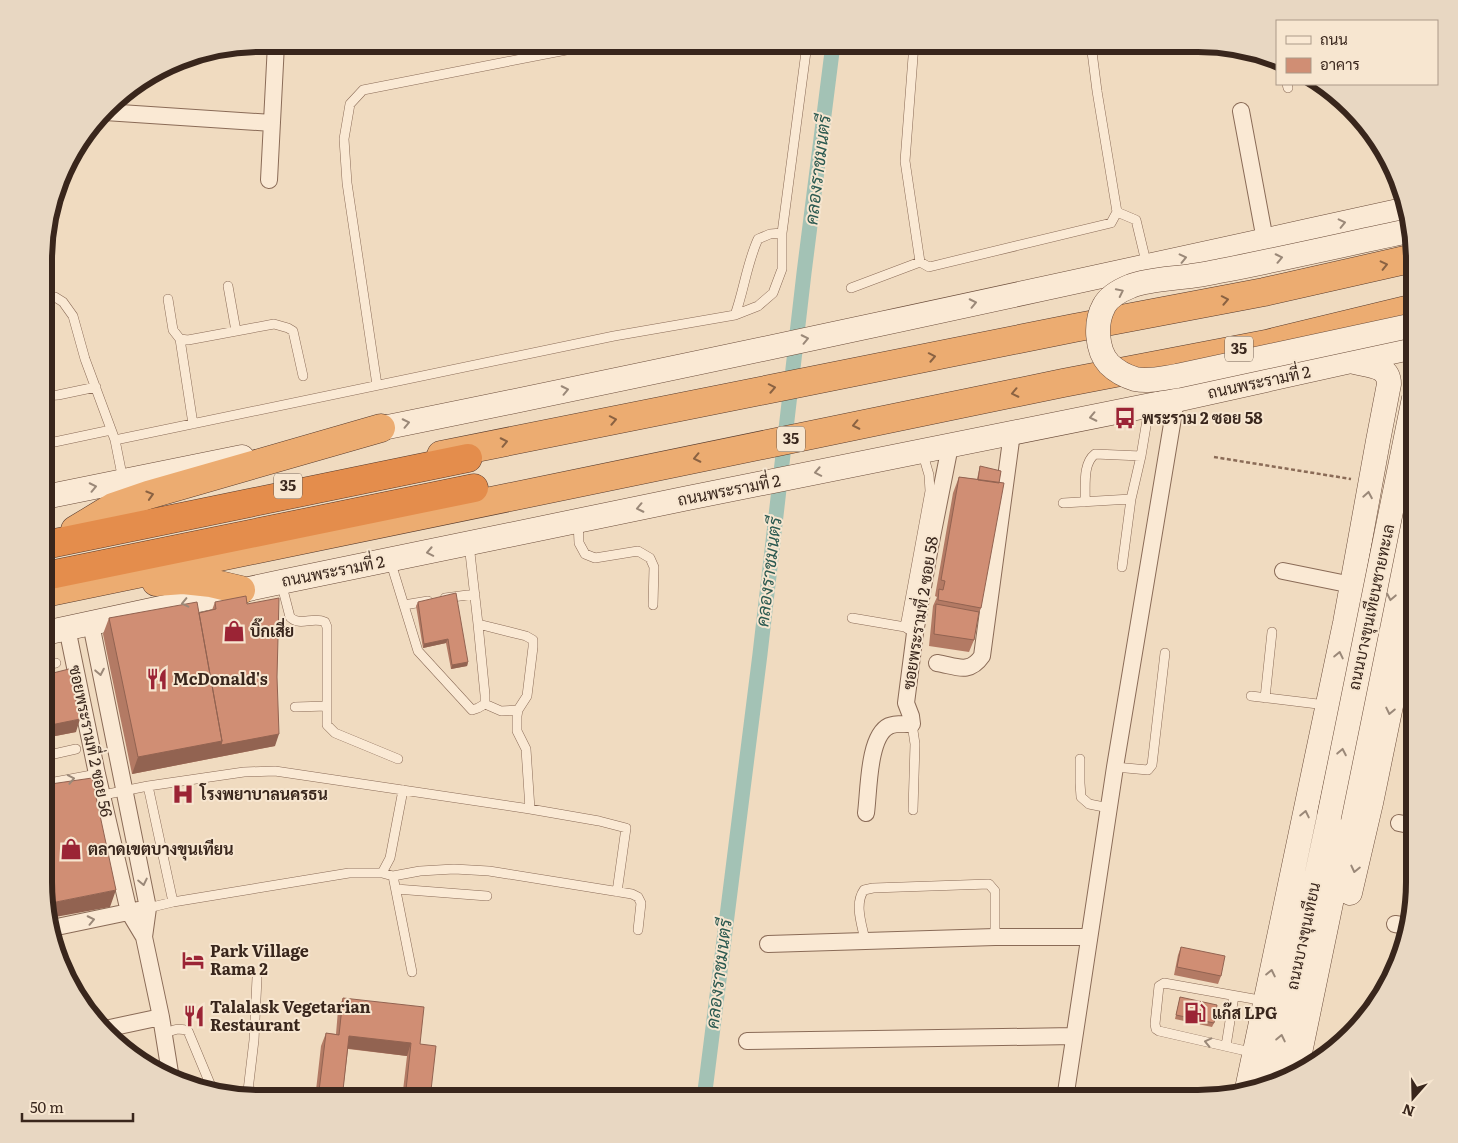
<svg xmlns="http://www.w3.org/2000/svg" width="1458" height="1143" font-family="Literata,Sarabun,serif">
<rect width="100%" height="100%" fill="#f0dbc0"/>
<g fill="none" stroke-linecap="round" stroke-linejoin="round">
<path stroke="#a3c2b5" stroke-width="15" d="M704 1099 760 654 804 273 833 44"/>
<g stroke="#8a6b57" stroke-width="10">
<path id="service" d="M914 44 905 161 920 262 929 267 1111 223 1117 212 1097 91 1091 44
M1287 84 1288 88
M1117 212 1136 220 1147 266
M228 286 236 331
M851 288 920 262
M46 297H55L63 302 73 316 85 359 115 440 123 480
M168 299 173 330 180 339 188 340 274 324 288 328 293 331 303 376
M735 315C744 290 747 263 758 239L770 234 782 233 807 44
M180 339 193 424
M377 385 347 183 344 139 350 104 363 90 597 44
M45 396 58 395 96 387
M115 440 614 336 735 315 758 306 773 293 782 269V233
M45 444 111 430
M1085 502C1086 487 1082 464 1095 454L1141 456
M1063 503 1131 499
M578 522 579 543 585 554 595 558 638 551 650 558 654 567 653 605
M390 560 418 651 472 710 478 708 485 704V695L478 624 469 544
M1122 567 1131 499 1141 456 1149 408
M281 582 290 617C300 627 313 616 325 622L327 627V725L335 733 398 759
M445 598 475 594
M404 605 428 601
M852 618 905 627 908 629
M478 624 526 636 533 640V647L527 696 518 710 517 716V731L526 749 530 809
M905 627 930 491 929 475 922 451
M45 665 56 663
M1251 696 1326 705
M1265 698 1272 632
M485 704 501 711 518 710
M295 707 327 706
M912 724 915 744 913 810
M45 756 76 749
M1080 759V783L1081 797 1089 804 1109 808
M1115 767 1148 770 1152 765 1165 653
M44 784 97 774
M148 786 173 902
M103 795 148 786 244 772 275 771 530 809 599 821 626 828 617 892
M382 873 390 858 403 790
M393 876 420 871 454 869 489 871 632 894 638 897 641 903 638 930
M396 889 487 896
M148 908 173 902 349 873H382L393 876 412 972
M865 940C862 925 854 904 864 890L873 888 989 884 995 891V937
M164 1034C173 1030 179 1027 188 1031L213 1091
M1226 1046 1234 996
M1255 1053 1159 1031 1156 1029 1155 1024 1159 986 1164 983 1265 1001
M247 1099 254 1040 257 978"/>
</g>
<g stroke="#8a6b57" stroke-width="18">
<path id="minor" d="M1241 111 1265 240
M105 112 272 123
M269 180 276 44
M1283 571 1352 585
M67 628 97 774 129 912 144 937 148 908 91 624
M937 663C956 666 969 675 982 656L1012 433
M866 813C869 791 868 736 889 726 895 723 905 724 912 724L911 716 906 703 915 633 930 547 950 446
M1399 823 1414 826
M1395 924 1407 926
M52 928 138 910
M144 937 161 1017 171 1079
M768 944 995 937H1089
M105 1029 161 1017
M747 1041 1074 1036
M1065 1099 1115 767 1176 400"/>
</g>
<g stroke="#6b4c3a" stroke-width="25">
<path id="secondary" d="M363 432C710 362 1057 286 1403 210
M45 497 242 457
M45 633 281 582 688 498 1176 400 1414 347
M1350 893 1371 803 1414 594
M1296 1072 1348 821 1414 481
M1270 1085 1277 1059 1329 817
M1247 1089 1345 623 1378 441 1389 384C1389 365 1369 366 1354 362"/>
</g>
<g stroke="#573a2c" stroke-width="29">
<path id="trunk" d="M441 455 1074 328 1264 292 1414 258
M75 530 113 507 148 495 381 428
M156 582 183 580 211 583 241 590
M45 593 1063 383 1266 344 1414 308"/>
</g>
<g stroke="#573a2c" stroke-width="29">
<path id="motorway" d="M45 545 468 458
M45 576 474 488"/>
</g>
<path stroke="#8a6b57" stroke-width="2.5" stroke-dasharray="4 2.5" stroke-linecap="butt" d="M1214 457 1351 479"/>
<use href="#service" stroke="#fae9d4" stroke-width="9"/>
<use href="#minor" stroke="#fae9d4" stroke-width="16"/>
<use href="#secondary" stroke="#fae9d4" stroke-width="24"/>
<use href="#trunk" stroke="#ecac71" stroke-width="28"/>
<use href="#motorway" stroke="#e48d4c" stroke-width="28"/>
<g stroke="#6b4c3a" stroke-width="25" stroke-linecap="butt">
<path id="secondary-bridge" d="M1408 231C1347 244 1286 258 1225 270 1214 272 1202 275 1191 276 1171 279 1150 279 1131 286 1121 290 1109 296 1104 306 1095 322 1096 350 1109 364 1116 371 1125 376 1135 379 1149 382 1163 378 1177 376L1414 325
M1329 817 1414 398"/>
</g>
<use href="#secondary-bridge" stroke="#fae9d4" stroke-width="24"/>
</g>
<path fill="#b37a64" d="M980 466 981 608 979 612 974 640 969 652 929 646 933 606 937 597 935 596 953 493 959 477 977 479Z
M215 602 247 604 275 746 132 774 103 634 109 618 199 613 212 610Z
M418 602 468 662 467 666 451 669 446 643 423 648 416 606Z
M45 675 76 732 45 738Z
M1181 947 1221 976 1218 984 1174 975 1178 955Z
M1180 997 1214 1023 1212 1027 1175 1019Z
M343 998 420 1044 430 1099H402L407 1056 348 1049 342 1099H315L321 1046 326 1033 336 1034 338 1010Z"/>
<path fill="#926351" d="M448 639 446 643 423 648 424 644Z
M468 662 467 666 451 669 452 665Z
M80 719 76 732 45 738V731L46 726Z
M279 734 275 746 132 774 138 757 222 741Z
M116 890 110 907 50 918 46 904Z
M349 1036 411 1043 407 1056 344 1048Z"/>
<path fill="#d08e74" stroke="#926351" d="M980 466 1001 471 999 483 978 480Z
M959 477 1004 483 981 608 938 600 939 589 943 590 945 581 941 580Z
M456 593 468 662 452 665 448 639 424 644 418 602Z
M246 596 247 604 279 598 277 677 279 734 221 745 222 741 199 613 216 609 215 602Z
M197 602 222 741 138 757 109 618Z
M936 604 979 612 974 640 934 634Z
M69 669 80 719 46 726 45 715V675Z
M92 778 116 890 46 904 44 897V785Z
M1181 947 1225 956 1221 976 1177 967Z
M1180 997 1217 1005 1214 1023 1176 1015Z
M343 998 424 1007 420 1044 436 1046 430 1099H405L411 1043 349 1036 342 1099H318L326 1033 339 1035Z"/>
<defs><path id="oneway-chevron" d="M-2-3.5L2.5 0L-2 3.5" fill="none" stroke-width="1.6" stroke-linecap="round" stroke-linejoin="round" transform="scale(1.25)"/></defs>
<g stroke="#9a8878">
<use href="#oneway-chevron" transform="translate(1342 223) rotate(-13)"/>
<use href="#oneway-chevron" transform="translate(1183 258) rotate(-13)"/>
<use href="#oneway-chevron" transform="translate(1279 258) rotate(-12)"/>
<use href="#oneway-chevron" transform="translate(1120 292) rotate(-26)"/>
<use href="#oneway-chevron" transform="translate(973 303) rotate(-12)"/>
<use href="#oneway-chevron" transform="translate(805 339) rotate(-12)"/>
<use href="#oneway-chevron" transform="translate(565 390) rotate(-12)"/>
<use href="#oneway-chevron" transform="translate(1093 417) rotate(168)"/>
<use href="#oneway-chevron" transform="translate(406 423) rotate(-12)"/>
<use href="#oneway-chevron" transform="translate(818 472) rotate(169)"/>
<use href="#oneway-chevron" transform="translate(93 487) rotate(-12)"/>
<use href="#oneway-chevron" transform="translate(1368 495) rotate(-80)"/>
<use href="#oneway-chevron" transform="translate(640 508) rotate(168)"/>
<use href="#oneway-chevron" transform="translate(430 552) rotate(169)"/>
<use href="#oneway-chevron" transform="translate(1391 597) rotate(101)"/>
<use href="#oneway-chevron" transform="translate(185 603) rotate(167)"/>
<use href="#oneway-chevron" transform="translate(1339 655) rotate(-78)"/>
<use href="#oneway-chevron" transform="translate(100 672) rotate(79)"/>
<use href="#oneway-chevron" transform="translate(1390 711) rotate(102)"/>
<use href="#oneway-chevron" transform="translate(1342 752) rotate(-79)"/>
<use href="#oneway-chevron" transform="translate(71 779) rotate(-11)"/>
<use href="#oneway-chevron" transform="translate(1305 814) rotate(-78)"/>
<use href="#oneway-chevron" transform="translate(1355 869) rotate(103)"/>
<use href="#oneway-chevron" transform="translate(143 882) rotate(78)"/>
<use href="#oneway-chevron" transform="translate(91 920) rotate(-12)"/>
<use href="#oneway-chevron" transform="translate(1271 973) rotate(-78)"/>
<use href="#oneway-chevron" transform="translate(1281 1038) rotate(-78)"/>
<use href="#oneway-chevron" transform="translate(1208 1042) rotate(-167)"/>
</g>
<g stroke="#8a6242">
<use href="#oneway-chevron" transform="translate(1384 265) rotate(-13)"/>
<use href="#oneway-chevron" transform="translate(1225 300) rotate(-11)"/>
<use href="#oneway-chevron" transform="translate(932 357) rotate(-11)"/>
<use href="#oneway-chevron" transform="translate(772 388) rotate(-11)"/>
<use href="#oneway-chevron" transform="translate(1015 393) rotate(168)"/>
<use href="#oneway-chevron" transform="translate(613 420) rotate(-11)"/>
<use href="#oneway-chevron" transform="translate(856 425) rotate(168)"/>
<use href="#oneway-chevron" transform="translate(504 442) rotate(-12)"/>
<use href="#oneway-chevron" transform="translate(697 458) rotate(168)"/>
<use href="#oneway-chevron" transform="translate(150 495) rotate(-17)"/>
</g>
<defs>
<g id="bus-bare" transform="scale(1.725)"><path d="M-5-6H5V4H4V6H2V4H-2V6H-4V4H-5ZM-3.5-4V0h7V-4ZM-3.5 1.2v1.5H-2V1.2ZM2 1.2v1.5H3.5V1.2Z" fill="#9b2435" stroke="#f7e6d0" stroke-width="2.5" paint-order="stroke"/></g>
<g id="shop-bare" transform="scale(1.725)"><path d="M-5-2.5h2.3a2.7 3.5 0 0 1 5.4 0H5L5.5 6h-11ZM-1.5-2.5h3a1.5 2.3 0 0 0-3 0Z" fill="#9b2435" stroke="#f7e6d0" stroke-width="2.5" paint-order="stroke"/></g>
<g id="restaurant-bare" transform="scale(1.725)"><path d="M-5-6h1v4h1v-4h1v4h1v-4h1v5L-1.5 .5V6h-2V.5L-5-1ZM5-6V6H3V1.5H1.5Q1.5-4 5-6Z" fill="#9b2435" stroke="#f7e6d0" stroke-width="2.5" paint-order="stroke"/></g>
<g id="hospital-bare" transform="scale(1.725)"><path d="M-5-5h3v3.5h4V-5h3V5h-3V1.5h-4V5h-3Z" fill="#9b2435" stroke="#f7e6d0" stroke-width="2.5" paint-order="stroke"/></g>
<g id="hotel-bare" transform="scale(1.725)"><path d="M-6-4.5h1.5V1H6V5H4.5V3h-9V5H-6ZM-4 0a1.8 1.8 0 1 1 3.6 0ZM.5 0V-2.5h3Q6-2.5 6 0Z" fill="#9b2435" stroke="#f7e6d0" stroke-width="2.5" paint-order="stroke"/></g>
<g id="fuel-bare" transform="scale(1.725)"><path d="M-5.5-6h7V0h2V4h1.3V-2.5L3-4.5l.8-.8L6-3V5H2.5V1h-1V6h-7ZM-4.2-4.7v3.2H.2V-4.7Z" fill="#9b2435" stroke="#f7e6d0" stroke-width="2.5" paint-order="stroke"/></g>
</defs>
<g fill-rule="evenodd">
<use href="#bus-bare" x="1125" y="418"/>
<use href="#shop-bare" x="234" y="631"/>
<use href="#restaurant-bare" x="157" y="679"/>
<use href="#hospital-bare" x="183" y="794"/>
<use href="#shop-bare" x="71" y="849"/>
<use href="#hotel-bare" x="193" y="960"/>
<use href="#fuel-bare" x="1195" y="1013"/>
<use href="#restaurant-bare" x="194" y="1016"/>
</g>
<g text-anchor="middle" stroke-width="4" stroke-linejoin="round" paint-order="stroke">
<g fill="#f7e6d0" stroke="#726052" stroke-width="1">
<rect x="1225" y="336.5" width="28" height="25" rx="4"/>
<rect x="777" y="426.5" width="28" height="25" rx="4"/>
<rect x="274" y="473.5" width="28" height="25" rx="4"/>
</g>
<g font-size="15" font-weight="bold" fill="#39261c">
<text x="1239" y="354">35</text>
<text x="791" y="444">35</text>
<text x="288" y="491">35</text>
</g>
<g font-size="16" fill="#39261c" stroke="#f7e6d0">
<text transform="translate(1259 382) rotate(-12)" y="6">ถนนพระรามที่ 2</text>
<text transform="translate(729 490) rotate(-11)" y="6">ถนนพระรามที่ 2</text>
<text transform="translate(333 571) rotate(-11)" y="6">ถนนพระรามที่ 2</text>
<text transform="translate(1371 607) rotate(-78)" y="6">ถนนบางขุนเทียนชายทะเล</text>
<text transform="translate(920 613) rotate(-81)" y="6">ซอยพระรามที่ 2 ซอย 58</text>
<text transform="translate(91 741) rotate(78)" y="6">ซอยพระรามที่ 2 ซอย 56</text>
<text transform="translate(1303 936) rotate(-78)" y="6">ถนนบางขุนเทียน</text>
</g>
<g font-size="16" font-weight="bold" fill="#39261c" stroke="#f7e6d0" text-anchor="start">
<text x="1142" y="424">พระราม 2 ซอย 58</text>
<text x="250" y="637">บิ๊กเสี่ย</text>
<text x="173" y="685">McDonald's</text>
<text x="200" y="800">โรงพยาบาลนครธน</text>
<text x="88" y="855">ตลาดเขตบางขุนเทียน</text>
<text x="210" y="957">Park Village<tspan x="210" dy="18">Rama 2</tspan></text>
<text x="210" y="1013">Talalask Vegetarian<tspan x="210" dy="18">Restaurant</tspan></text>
<text x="1212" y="1019">แก๊ส LPG</text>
</g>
<g font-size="18" font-style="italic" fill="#2b5950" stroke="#f7e6d0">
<text transform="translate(818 170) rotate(-83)" y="6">คลองราชมนตรี</text>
<text transform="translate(769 572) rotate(-83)" y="6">คลองราชมนตรี</text>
<text transform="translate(719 974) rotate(-83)" y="6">คลองราชมนตรี</text>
</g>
</g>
<path d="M0 0H1458V1143H0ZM260 52H1198A208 208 0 0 1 1406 260V882A208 208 0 0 1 1198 1090H260A208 208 0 0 1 52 882V260A208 208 0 0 1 260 52Z" fill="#e8d7c2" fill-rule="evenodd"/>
<path fill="none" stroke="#39261c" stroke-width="6" d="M260 52H1198A208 208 0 0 1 1406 260V882A208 208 0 0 1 1198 1090H260A208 208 0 0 1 52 882V260A208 208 0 0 1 260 52Z"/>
<rect x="1276" y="20" width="162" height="65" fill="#f7e6d0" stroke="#ab9988"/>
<rect x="1286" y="36" width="25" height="8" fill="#fae9d4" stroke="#ab9988"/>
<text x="1320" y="45" font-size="15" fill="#39261c">ถนน</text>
<rect x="1286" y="58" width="25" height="15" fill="#d08e74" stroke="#ab9988"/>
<text x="1320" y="70" font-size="15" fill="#39261c">อาคาร</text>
<g transform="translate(1413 1098) rotate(200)" stroke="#f7e6d0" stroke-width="4" paint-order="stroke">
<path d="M0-4L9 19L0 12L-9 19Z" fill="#39261c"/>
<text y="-8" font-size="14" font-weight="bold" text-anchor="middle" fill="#39261c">N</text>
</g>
<path d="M22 1113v8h111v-8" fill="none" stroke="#39261c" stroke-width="2.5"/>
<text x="30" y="1113" font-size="15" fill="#39261c" stroke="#f7e6d0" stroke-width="4" paint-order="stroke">50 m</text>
</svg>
